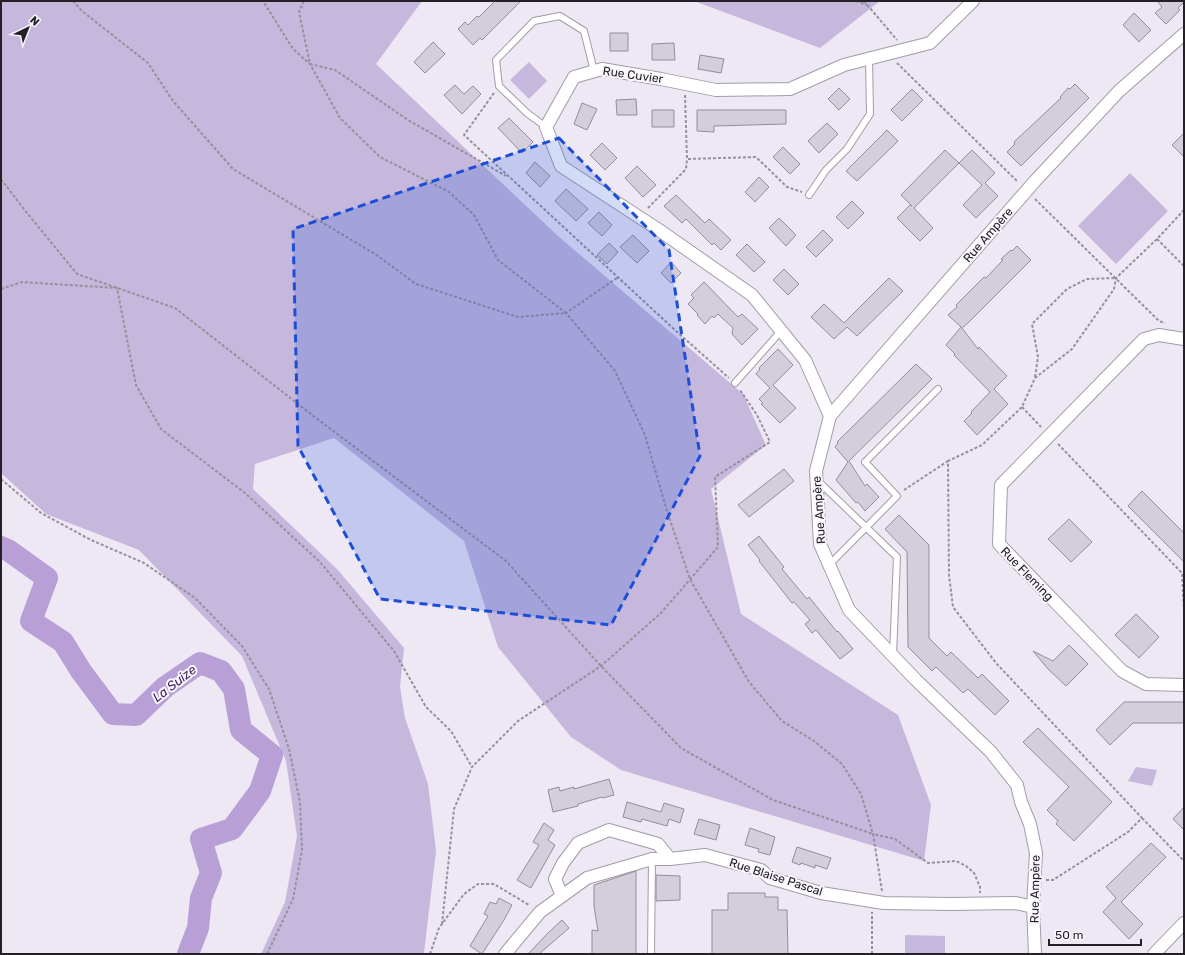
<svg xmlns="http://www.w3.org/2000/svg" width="1185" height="955" font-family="Rubik,sans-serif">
<rect width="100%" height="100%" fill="#ede8f4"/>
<path fill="#c6b7dd" d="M1 1H422L376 64 558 236 743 394 766 445 711 489 741 614 898 715 931 805 924 861 621 770 571 737 498 647 464 541 334 438 255 464 253 489 337 569 404 648 400 687 405 718 428 784 436 851 424 953 423 954H261L285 902 297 836 286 761 242 656 139 550 46 514 1 473Z
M694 1H880L820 48Z
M529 62 547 81 529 99 510 80Z
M1130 173 1168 211 1116 264 1078 226Z
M1136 767 1157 770 1152 786 1128 781Z
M905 935 945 936V954H905Z"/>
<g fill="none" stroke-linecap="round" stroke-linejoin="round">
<path stroke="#b8a0d7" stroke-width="22" d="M1 547 8 550 47 578 31 621 63 642 81 671 113 714 136 715 165 687 200 663 221 671 234 689 241 730 272 755 260 791 232 829 201 839 211 873 201 898 198 928 188 954"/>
</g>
<path fill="#d3ceda" stroke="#928d99" d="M495 1H521L482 40 480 38 473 45 458 29 465 22 468 25 477 16 479 17Z
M1157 1H1184V2L1178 8 1180 10 1166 24 1155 13 1162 7Z
M1134 13 1151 30 1139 42 1123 25Z
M610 33H628V51H610Z
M433 42 445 54 425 73 414 62Z
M674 43 675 60H652V44Z
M700 55 724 59 721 73 698 69Z
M1075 84 1089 98 1021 166 1007 152 1015 144 1014 142 1061 98 1060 97 1068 88 1070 89Z
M455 85 464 94 473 86 481 94 462 114 444 95Z
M839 88 850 99 839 110 828 99Z
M912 89 923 100 902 121 891 110Z
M636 99 637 115H617L616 100Z
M582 103 597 109 587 130 574 124Z
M652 110H674V127H652Z
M697 110H786V124L714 126V132L697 131Z
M509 118 533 142 522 153 498 128Z
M827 123 838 134 819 153 808 141Z
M887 130 898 141 857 181 846 171Z
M1184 133V157L1172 145Z
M602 143 617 158 605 170 590 155Z
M783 147 800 164 790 174 773 157Z
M945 150 959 163 914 208 933 228 920 241 897 218 910 205 912 206 901 195Z
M972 150 995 173 985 183 998 196 976 218 963 205 982 185 959 163Z
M535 162 550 176 540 187 526 173Z
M637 166 656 185 643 197 625 178Z
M759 177 769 187 755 202 745 192Z
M566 189 588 209 576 221 555 201Z
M676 195 705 223 709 219 731 240 721 250 714 243 712 245 686 219 682 223 664 206Z
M852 201 864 213 848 229 836 217Z
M599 212 612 225 602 236 588 223Z
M779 218 796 235 786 246 769 228Z
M823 230 833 240 816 257 806 247Z
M633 235 649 251 637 263 620 247Z
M609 243 618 252 607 264 597 255Z
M747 244 765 262 754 272 736 255Z
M1017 246 1031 260 969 322 962 328 978 349 979 347 1007 376 994 389 1008 404 977 435 964 421 972 413 971 412 990 392 954 355 955 354 946 345 961 327 948 315 957 307 956 305 984 277 986 278 1003 260 1001 259 1011 250 1012 251Z
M671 262 681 273 671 283 661 273Z
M784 269 799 284 788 295 773 280Z
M889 278 903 291 857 336 847 327 834 339 811 317 824 304 844 323Z
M704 282 738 317 742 314 758 329 742 345 732 334 733 328 718 314 714 318 712 316 705 324 697 315 698 314 688 304 694 298 691 295Z
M778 349 793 365 773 385 796 408 780 423 761 404 763 403 759 399 770 388 756 374 760 369 759 368Z
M916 364 932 379 849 461 865 486 867 484 879 497 865 511 858 502 856 503 836 480 848 462 835 447 838 443 837 442Z
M784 469 794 481 749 517 738 505Z
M1142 491 1184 533V562L1128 506Z
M899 515 929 545V638L947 656 951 652 978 678 982 674 1009 701 995 715 968 689 963 693 936 667 932 671 908 647 907 552 885 529Z
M1069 519 1092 542 1071 562 1048 539Z
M759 536 784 567 782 569 807 599 809 597 837 632 838 631 853 649 840 659 816 630 812 633 805 624 810 620 794 602 792 603 759 561 760 560 748 545Z
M1136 614 1159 637 1139 658 1115 635Z
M1069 645 1088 664 1066 686 1048 669 1033 651 1053 661Z
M1124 702H1184V723H1133L1110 745 1096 730Z
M1038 728 1112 802 1074 841 1056 824 1058 821 1047 810 1069 787 1023 742Z
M609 779 614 795 603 798 602 797 578 804V806L553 812 548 790 559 787 560 791 574 787V789Z
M627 802 661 812 664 803 684 809 680 823 669 819 667 826 642 819 641 822 623 817Z
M1184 807V830L1173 819Z
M699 819 720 825 716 840 694 834Z
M544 823 554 830 548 840 555 845 531 888 517 880 539 845 533 842Z
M750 828 775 837 770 855 758 852 759 849 745 845Z
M1151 843 1166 857 1121 902 1143 924 1129 939 1103 912 1116 898 1106 887Z
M797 847 831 858 827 869 815 865V868L801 863 800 865 792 862Z
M636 871V954H592V930L598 931 594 906V885Z
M656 875 680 876V900L656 901Z
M728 893H765V897H778V910H787L788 954H712V910H728Z
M499 898 512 905 504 920 482 954 470 946 488 916 484 914 490 902 496 904Z
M562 920 569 928 539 954H528L548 933Z"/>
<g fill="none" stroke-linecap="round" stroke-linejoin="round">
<g stroke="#a19ca8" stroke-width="8">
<path id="lane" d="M546 127 527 113 499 86 496 60 534 21 560 16 584 31 594 71
M809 195 826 170 847 149 870 114 869 58
M735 383 781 331
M818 481 897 557 893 655
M829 565 897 496 865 462 938 389
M651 954 652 859"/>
</g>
<g stroke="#a19ca8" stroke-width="14">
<path id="street" d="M1184 339 1159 335 1144 339 1001 485 999 544 1122 671 1146 684 1184 685
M830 416 805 360 752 295 659 230 561 166 546 127 574 77 602 69 661 79 716 90 790 89 844 65 930 43 973 1
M562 896 555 879 563 863 578 843 609 830 658 844 670 859
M505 954 540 912 587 878 652 859H670L705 855 761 870 770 878 821 893 884 903 951 904 1016 903 1033 907
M1035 954 1033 907 1036 853 1030 824 1021 802 1017 785 991 752 916 680 849 610 820 544 816 471 830 416 1035 181 1119 91 1184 34
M1154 954 1184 923"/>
</g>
<path stroke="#94919a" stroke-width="2" stroke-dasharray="3 2" stroke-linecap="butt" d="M73 1 82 11 148 63 173 101 233 169 375 254 416 284 518 317 566 313 498 260 474 215 449 192 380 157 340 118 310 64 293 49 263 1
M304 1 299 12 310 64 335 70 408 120 506 176
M856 1 867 5
M864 1 897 40
M897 63 1018 182
M494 93 464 135 676 331 729 378
M685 95 687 159 756 157 787 187 802 192
M1 179 23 208 77 274 175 308 316 418 506 561 601 666 681 748 773 800 873 834
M1035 199 1159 321 1165 323
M648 208 686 169 687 159
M1157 239 1184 266
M617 278 566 313 615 371 645 435 667 511 690 579 749 682 782 721 814 741 842 764 861 794 873 834
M1 289 22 282 117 288 136 385 161 429 245 493 320 562 394 651 426 707 451 731 472 767
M1035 377 1038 357 1032 324 1067 289 1087 279 1116 278
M1022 407 1041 427
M1058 444 1182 573 1184 611
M1 479 41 513 91 540 144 563 195 598 242 646 269 689 289 749 300 802 302 850 293 899 267 954
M904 490 948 461
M1142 818 1184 861
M1046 880H1053L1128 832 1142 818 996 663 953 607 949 575 948 461 982 445 1022 407 1035 378 1072 349 1114 289 1116 278 1157 239 1184 210
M882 891 873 834 895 839 928 863 956 861 966 866 974 873 980 887V893
M442 924 454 809 472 767 518 721 601 666 661 613 718 547 715 477 770 442 757 415 740 390
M430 954 439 928 464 894 478 884H494L529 905
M872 954V912"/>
<use href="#lane" stroke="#fff" stroke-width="6"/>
<use href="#street" stroke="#fff" stroke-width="12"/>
</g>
<path fill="#1d4ed8" fill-opacity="0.2" stroke="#1d4ed8" stroke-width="3" stroke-dasharray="8 5" stroke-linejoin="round" d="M559 138 669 250 700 456 611 625 380 599 298 446 293 229Z"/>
<g text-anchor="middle" stroke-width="4" stroke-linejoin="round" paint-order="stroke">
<g font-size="12" fill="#232126" stroke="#f9f6fe">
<text transform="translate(633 75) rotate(8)" y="4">Rue Cuvier</text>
<text transform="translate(988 235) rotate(-49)" y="4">Rue Ampère</text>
<text transform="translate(819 510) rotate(-94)" y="4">Rue Ampère</text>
<text transform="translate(1027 574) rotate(46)" y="4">Rue Fleming</text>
<text transform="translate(776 877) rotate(18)" y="4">Rue Blaise Pascal</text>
<text transform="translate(1035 889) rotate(-89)" y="4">Rue Ampère</text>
</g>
<g font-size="13" font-style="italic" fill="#3c1b5b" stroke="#f9f6fe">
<text transform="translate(174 683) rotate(-38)" y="5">La Suize</text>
</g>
</g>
<rect width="1185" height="955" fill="none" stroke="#232126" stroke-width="4"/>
<g transform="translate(28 28) rotate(43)" stroke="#f9f6fe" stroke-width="3" paint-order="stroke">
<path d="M0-3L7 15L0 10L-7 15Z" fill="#232126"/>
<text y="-6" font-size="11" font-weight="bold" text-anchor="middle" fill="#232126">N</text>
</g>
<path d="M1049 939v6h92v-6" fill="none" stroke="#232126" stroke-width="2"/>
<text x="1055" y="939" font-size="12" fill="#232126" stroke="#f9f6fe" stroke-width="3" paint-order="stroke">50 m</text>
</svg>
